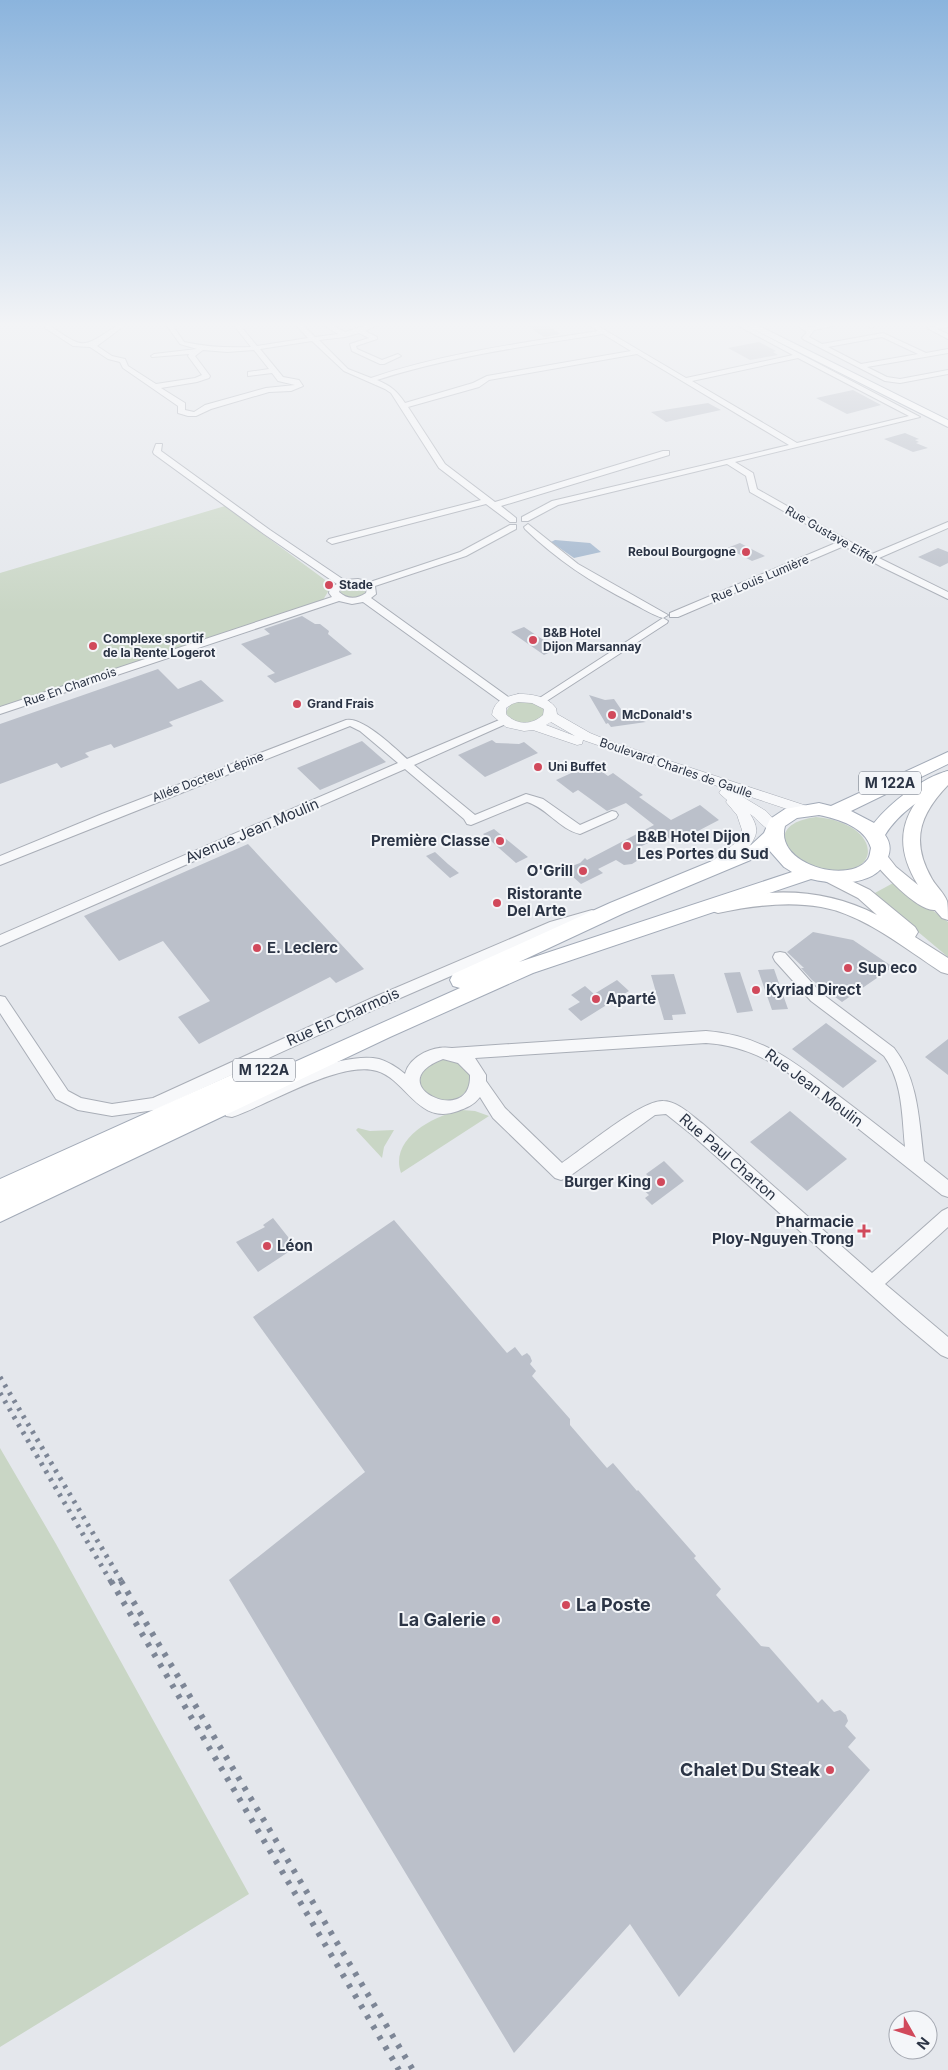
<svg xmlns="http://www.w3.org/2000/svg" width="948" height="2070" font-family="Inter,sans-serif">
<rect width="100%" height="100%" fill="#e4e7ec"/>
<path fill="#c9d6c5" d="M225 506 332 585 323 600 0 708V573Z
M352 585 363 587 366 593C358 600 347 600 340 593L342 589Z
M520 701 532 702 542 706 545 713C536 724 512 728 506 712L510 705Z
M816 817C883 823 885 880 823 870 815 868 805 865 799 859 794 854 787 849 785 842 781 824 803 819 816 817Z
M895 882 948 922V957L873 894Z
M443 1058C448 1059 454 1059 458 1061 484 1073 466 1103 442 1102 436 1101 429 1098 423 1095L417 1075 421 1068Z
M462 1110 475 1111 489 1116 401 1173C389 1138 435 1115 462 1110Z
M358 1128 370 1131 394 1130 384 1147 382 1158 356 1130Z
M0 1448 56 1544 249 1894 0 2047Z"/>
<path fill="#9fb4cc" d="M555 540 590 543 601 552 574 558 551 542Z"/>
<path fill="#bbc0ca" d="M523 323H545L560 334 544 337Z
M759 342 776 351 773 352 778 355 750 360 728 348Z
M853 390 881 405 847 414 816 398Z
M708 403 721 410 666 422 651 412Z
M905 433 919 439 915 440 919 442 916 443 928 448 913 452 884 439Z
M740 543 765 556 752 561 727 548Z
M938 548 948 552V563L940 567 918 557Z
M302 616 315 624H320L329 631 328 634 352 654 275 683 267 676 275 673 241 644 270 634 264 629Z
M524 627 557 649 544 655 511 632Z
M158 669 178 689 201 680 224 701 169 722 173 726 114 748 111 744 85 753 89 757 61 768 57 763 0 784V724Z
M589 695 605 700 614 699 625 715 646 722 611 727 608 723 606 724Z
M492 740 496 743 519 744 524 742 538 753 485 777 458 755Z
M362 741 386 762 320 790 297 768Z
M591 764 608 776 613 773 643 795 639 797 671 820 700 805 719 820 675 843 664 835 640 847V859L632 864 624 865 616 860 598 869 603 873 581 884 564 869 580 863 585 858 587 860 654 825 626 803 607 811 578 790 573 793 556 780Z
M494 829 528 857 516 863 483 834Z
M248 844 364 969 336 983 330 977 199 1044 178 1017 210 1001 163 941 119 961 84 916Z
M435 852 448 864 459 873 450 878 426 856Z
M813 932 853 940 893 967 842 1002 812 980 801 968H804L787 952Z
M774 969 788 1009 772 1010 758 970Z
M740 972 753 1011 737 1013 724 973Z
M674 974 686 1014 672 1015 673 1020H664L651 975Z
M617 980 629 991 581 1021 568 1009 580 1002 571 995 585 986 594 994Z
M826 1023 877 1061 843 1088 792 1049Z
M948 1039V1075L925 1057Z
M790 1111 847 1159 807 1191 750 1142Z
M664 1161 684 1181 652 1205 645 1198 649 1195 637 1184 648 1176 646 1174Z
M273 1218 296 1247 258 1272 236 1242 265 1227 263 1225Z
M394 1220 507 1353 515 1347 522 1356 527 1353 530 1356 532 1361 530 1364 536 1371 532 1376 570 1419V1425L607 1468 613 1463 637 1491 638 1490 696 1556 694 1558 721 1589 716 1595 761 1646 769 1647 818 1703 822 1699 834 1712 840 1710 846 1715 848 1721 845 1726 856 1738 848 1747 870 1770 679 1997 630 1924 514 2053 229 1580 365 1472 253 1317Z"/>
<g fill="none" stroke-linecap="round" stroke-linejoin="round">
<g stroke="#a9aeb7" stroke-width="2">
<path id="minor" d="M45 323H51L50 326C80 345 80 351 110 330 117 326 120 323 128 323L97 346 112 356 125 359 128 366 156 384 195 378 202 375 188 356 189 354 152 357 151 356 154 354 197 349 180 344 165 323H171L184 342C207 347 228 348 251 347L232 323H238L257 346 308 338 294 323H301L315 337 338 334 320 323H328L345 332 373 323H381L365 331 377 337V339L356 346 357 349 382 360 398 354 401 356 384 364H380L352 351 350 344 369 338 359 333 345 337 319 340 348 369 371 378C445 353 521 343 598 331L586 323H593L686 378 793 355 733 323H741L920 417 735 462 753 473 757 489 872 554 948 522V528L879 558 948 592V599L882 567 844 546 678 617H670V613L838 542 750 492 746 476 727 464 558 505 528 521H522V517L552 501 789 445 637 354 489 380 479 387 408 407 445 464 495 502 663 451H669V455L501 506 516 518V522H510L486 504 332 544 327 541 329 539 481 500 439 468 391 393 385 389 344 371 312 341 260 349 283 377 299 380 303 386 291 391 269 392 211 409 196 416H188L178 413V406L123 368 120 362 108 359 90 347 73 346 45 328ZM603 334 631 351 487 376 473 383 405 403C397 391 391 386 377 380 451 356 527 346 603 334ZM203 350 227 352 254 350 269 369 248 372V376L272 373 278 381 295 385 266 388 205 405 194 412 185 410V403L161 388 197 382 209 378 210 376 195 356ZM798 358 909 416 797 443 692 381Z
M793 323H801L808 327 847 323 814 330 809 337 822 344 883 333 926 353 948 349V353L867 367 887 377 900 379 948 370V374L900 383 885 381 803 339 802 338 807 332ZM882 337 918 354 861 364 828 347Z
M862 323H870L875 326 872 328Z
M948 323V327L937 329 948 334V339L927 328Z
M156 444H162L161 451 270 530 344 580 358 579 370 582 460 552 510 525H516V529L466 556 375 586 376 594 371 598 511 699 513 701 511 703H503L363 602 352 604 339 601 0 714V707L332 597 329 593 330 588 337 584 264 534 154 454 153 452ZM358 584 367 589 366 593C357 599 348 600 339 592L340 590 350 585Z
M528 524 578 564 668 615 663 618 668 621 667 623 542 704 538 703 536 701 538 699 663 618C652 615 642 608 632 603 592 583 557 560 525 529L524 527Z
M504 718 510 721 508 723 414 765 475 815 526 794 543 799 580 825 612 811 616 812 618 815 616 818 580 834C559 829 547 808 527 802L471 825 467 824 464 819 405 769 0 946V935L398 763 360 731 350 726 0 865V856L102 814 346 720C362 716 395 748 407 759Z
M592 910 597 912 599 915 597 918 559 929 382 1006 155 1110 112 1116 78 1110 56 1099 0 1013V996L5 997 68 1091 81 1098 112 1104 153 1098 372 998 550 922Z
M780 952 785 953 821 993 894 1048C919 1080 919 1123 924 1161L948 1180V1197L942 1195 787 1072C761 1055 737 1045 706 1043L475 1058 486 1075V1081L505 1108 562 1163C583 1149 641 1100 663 1101 678 1101 692 1116 703 1124L872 1273 942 1211 948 1208V1227L885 1284 948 1337V1358L941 1355 904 1324 691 1134 666 1114 655 1115 567 1178 561 1180 555 1178 493 1118 480 1097C474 1105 466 1108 458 1111 418 1126 407 1080 377 1071 340 1060 268 1105 232 1117L226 1116 224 1111 226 1106C263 1090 340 1050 379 1059 389 1062 398 1068 405 1074 410 1055 435 1045 452 1048L706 1031C761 1035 793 1061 835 1093 859 1111 882 1129 905 1147 902 1117 903 1082 884 1056L811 1001 775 961 773 957 775 953ZM443 1059 458 1063 470 1075C472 1129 377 1084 443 1059Z"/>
</g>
<g stroke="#a9aeb7" stroke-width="1">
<path id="tertiary" d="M518 694C532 694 547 696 556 708L557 714 590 733 612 742 810 807 812 810 810 813 805 815 733 791 766 811 781 827 779 830C766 834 760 820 750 814 754 820 757 826 756 833 754 847 726 872 712 869L709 865 712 861 738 841 742 830 737 815 726 802 727 800 719 793 721 790 726 789 583 740 582 744 577 745 533 730 524 731 506 727 492 715C494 700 505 697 518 694ZM518 702 532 703 544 709 543 715C532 725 517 726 506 714V708L512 704ZM551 722 575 736 546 725Z"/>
</g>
<g stroke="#a9aeb7" stroke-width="2">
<path id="secondary" d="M948 771V785C920 814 910 841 932 879 936 886 944 893 947 901 948 906 948 915 948 920L942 918 935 910C918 912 880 871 870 857L873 853 879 851 885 853 896 867 918 885C896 849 898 820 927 788 933 782 939 773 948 771Z
M831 871 870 890 915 927 918 932 915 937 948 958V974L941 972C906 949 863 914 821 907 787 901 751 906 718 913L712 911 709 907 712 903C768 887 825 888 877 915L858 898 825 881 822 877 825 873Z"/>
</g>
<g stroke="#a3abb8" stroke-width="2">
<path id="primary" d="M741 323H753L948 420V427Z
M948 752V764L851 811 874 823C890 803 923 777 948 771V783C924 797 900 811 885 835 890 842 891 849 888 857 878 887 835 885 811 879L533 973 390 1037 0 1222V1179L251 1066 259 1063 267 1066 270 1073 460 988 453 986 450 980 453 974 610 903 751 845 764 833 770 819 785 809 819 803 831 806ZM819 815C839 819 865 827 871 848 870 852 870 856 868 859 850 885 774 865 785 826L797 818ZM769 850 784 867 792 872 519 962 624 913 753 859Z"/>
</g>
<use href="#minor" fill="#f7f8fa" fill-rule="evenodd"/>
<use href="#tertiary" fill="#f7f8fa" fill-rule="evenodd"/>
<use href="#secondary" fill="#fff" fill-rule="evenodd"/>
<use href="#primary" fill="#fff" fill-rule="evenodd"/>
<path stroke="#7d8696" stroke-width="5" stroke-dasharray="3 6" stroke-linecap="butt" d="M0 1377 122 1582
M0 1393 111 1582"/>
<path stroke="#7d8696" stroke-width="6" stroke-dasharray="4 8" stroke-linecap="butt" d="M111 1581 399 2070
M121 1581 413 2070"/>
</g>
<linearGradient id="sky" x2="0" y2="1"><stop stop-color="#8bb4dd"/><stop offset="0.53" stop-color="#f3f4f6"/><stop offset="1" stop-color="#f3f4f6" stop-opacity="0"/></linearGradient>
<rect width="948" height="613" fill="url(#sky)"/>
<g fill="#d1495b" stroke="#f4f6f9" stroke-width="2">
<circle cx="746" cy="552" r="5"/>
<circle cx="329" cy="585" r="5"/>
<circle cx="533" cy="640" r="5"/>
<circle cx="93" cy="646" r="5"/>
<circle cx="297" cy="704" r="5"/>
<circle cx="612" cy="715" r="5"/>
<circle cx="538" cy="767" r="5"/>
<circle cx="500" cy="841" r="5"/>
<circle cx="627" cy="846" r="5"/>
<circle cx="583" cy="871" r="5"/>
<circle cx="497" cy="903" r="5"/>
<circle cx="257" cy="948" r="5"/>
<circle cx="848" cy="968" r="5"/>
<circle cx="756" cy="990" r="5"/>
<circle cx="596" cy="999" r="5"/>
<circle cx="661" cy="1182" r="5"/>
<path d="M861.5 1223.5h5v5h5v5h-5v5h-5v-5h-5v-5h5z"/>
<circle cx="267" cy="1246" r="5"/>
<circle cx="566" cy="1605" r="5"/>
<circle cx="496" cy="1620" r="5"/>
<circle cx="830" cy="1770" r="5"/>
</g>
<g text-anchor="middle" stroke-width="4" stroke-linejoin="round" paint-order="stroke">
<g font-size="12" fill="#2b3445" stroke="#f4f6f9">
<text transform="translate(831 535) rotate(30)" y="4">Rue Gustave Eiffel</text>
<text transform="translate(760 579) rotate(-23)" y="4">Rue Louis Lumière</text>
<text transform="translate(70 687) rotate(-19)" y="4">Rue En Charmois</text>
<text transform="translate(676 768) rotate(19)" y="4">Boulevard Charles de Gaulle</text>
<text transform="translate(208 777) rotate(-21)" y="4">Allée Docteur Lépine</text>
</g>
<g font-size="12" font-weight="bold" fill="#2b3445" stroke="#f4f6f9" text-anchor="start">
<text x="736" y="556" text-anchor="end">Reboul Bourgogne</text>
<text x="339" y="589">Stade</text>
<text x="543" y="637">B&amp;B Hotel<tspan x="543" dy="14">Dijon Marsannay</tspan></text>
<text x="103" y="643">Complexe sportif<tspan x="103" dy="14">de la Rente Logerot</tspan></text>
<text x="307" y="708">Grand Frais</text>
<text x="622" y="719">McDonald's</text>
<text x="548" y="771">Uni Buffet</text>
</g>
<g fill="#f4f6f9" stroke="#676e7b" stroke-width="1">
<rect x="859" y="771.5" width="62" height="23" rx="4"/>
<rect x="233" y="1058.5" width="62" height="23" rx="4"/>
</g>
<g font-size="14" font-weight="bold" fill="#2b3445">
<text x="890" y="788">M 122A</text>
<text x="264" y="1075">M 122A</text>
</g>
<g font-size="15" fill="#2b3445" stroke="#f4f6f9">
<text transform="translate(252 831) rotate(-23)" y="5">Avenue Jean Moulin</text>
<text transform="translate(343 1017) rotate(-24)" y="5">Rue En Charmois</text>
<text transform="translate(814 1088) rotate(37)" y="5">Rue Jean Moulin</text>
<text transform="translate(728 1157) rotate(41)" y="5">Rue Paul Charton</text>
</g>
<g font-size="15" font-weight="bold" fill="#2b3445" stroke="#f4f6f9" text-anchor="start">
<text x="637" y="842">B&amp;B Hotel Dijon<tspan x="637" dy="17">Les Portes du Sud</tspan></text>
<text x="490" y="846" text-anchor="end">Première Classe</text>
<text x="573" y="876" text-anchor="end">O'Grill</text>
<text x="507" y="899">Ristorante<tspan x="507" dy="17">Del Arte</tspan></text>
<text x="267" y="953">E. Leclerc</text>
<text x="858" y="973">Sup eco</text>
<text x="766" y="995">Kyriad Direct</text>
<text x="606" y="1004">Aparté</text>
<text x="651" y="1187" text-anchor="end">Burger King</text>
<text x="854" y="1227" text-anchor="end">Pharmacie<tspan x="854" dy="17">Ploy-Nguyen Trong</tspan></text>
<text x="277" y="1251">Léon</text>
</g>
<g font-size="18" font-weight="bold" fill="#2b3445" stroke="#f4f6f9" text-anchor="end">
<text x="576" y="1611" text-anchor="start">La Poste</text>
<text x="486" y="1626">La Galerie</text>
<text x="820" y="1776">Chalet Du Steak</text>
</g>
</g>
<g transform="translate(913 2035) rotate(129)"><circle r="24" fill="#f4f6f9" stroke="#a4a8b1"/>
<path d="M0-4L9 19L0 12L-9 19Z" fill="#d1495b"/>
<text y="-8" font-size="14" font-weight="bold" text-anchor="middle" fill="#2b3445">N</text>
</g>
</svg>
